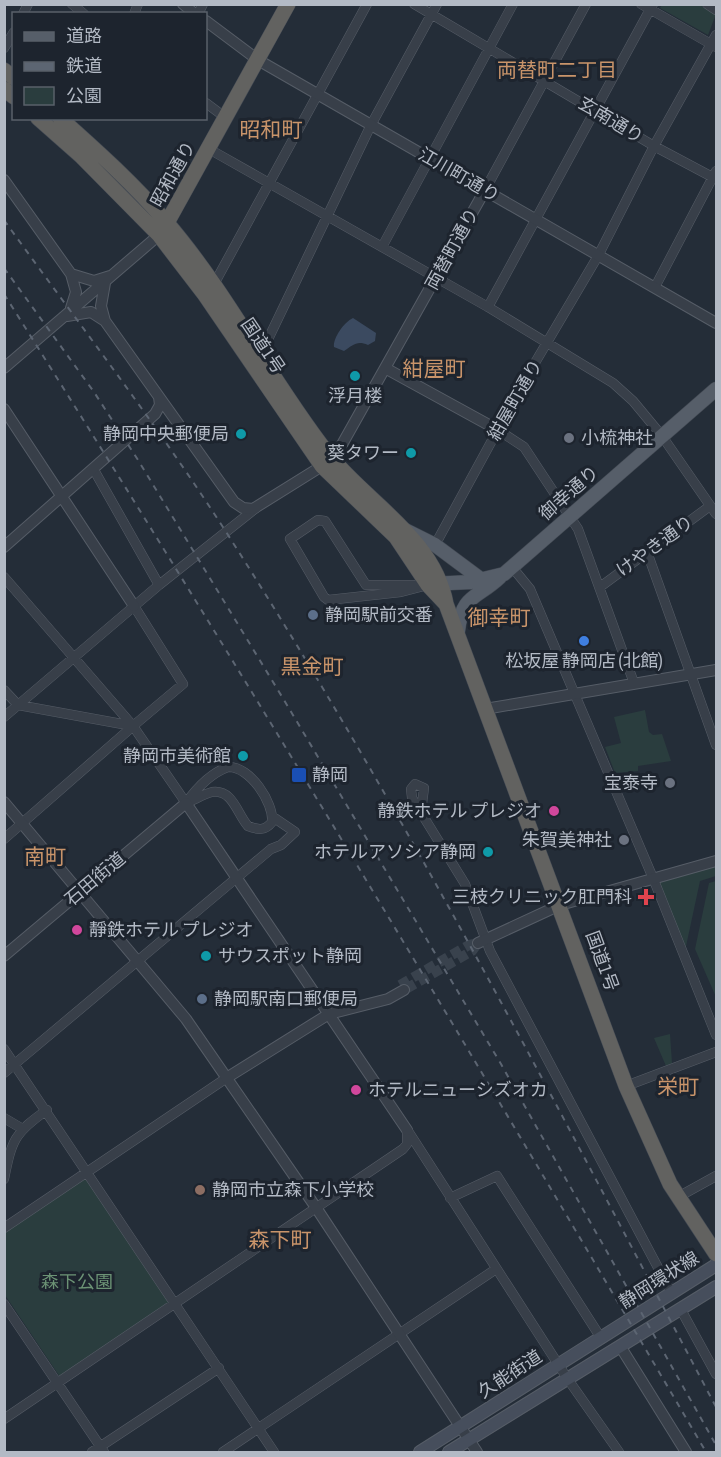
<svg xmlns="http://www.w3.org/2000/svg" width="721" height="1457" font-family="'Asap Condensed','Noto Sans JP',sans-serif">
<rect width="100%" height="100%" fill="#242d38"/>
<path fill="#2a3d3e" d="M662 5H700L716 14 708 35 660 8Z
M645 710 649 732 653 735 662 734 671 761 638 766V771L615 773 605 747 621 743 614 717Z
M716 863V876L700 881 685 951 653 878Z
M716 881V997L695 949 709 883Z
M670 1034 672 1063 666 1066 654 1038Z
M88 1176 170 1302 60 1377 5 1295 4 1232Z"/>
<path fill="#3b4a60" d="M353 318 376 333 375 341 368 345C357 340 353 345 344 351L334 347C333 338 344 322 353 318Z"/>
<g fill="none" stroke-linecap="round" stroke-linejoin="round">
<path stroke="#39424d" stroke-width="10" stroke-dasharray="10 5" stroke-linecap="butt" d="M400 985 469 945 478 943 472 951 404 990"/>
<g stroke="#565d67" stroke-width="10">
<path id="minor" d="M72 4 84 14
M414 4 654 146 716 179
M641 4 716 47
M707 4 716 10
M23 14 28 4
M134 14 138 4
M198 14 203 4
M4 48 14 32
M206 103 226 118
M209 149 488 307 613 383 633 401 662 436 716 514
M485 190 586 4
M382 247 513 4
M213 286 367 4
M655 287 716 171
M488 307 653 4
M260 356 371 125 437 4
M498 430 524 447 578 529 634 683
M94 470 159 585
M318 520 325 521 366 585H428L401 592 328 600 324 597 290 539Z
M435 545 526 378 598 256 654 146 716 35
M647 552 716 745
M512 567 530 589 653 878 716 1035
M4 577 133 726 183 684 134 606
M600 587 710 506
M4 690 18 705 133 726 186 803
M4 717 159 585 256 508
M228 767C250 766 274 803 272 822 265 831 258 830 248 826 237 814 233 789 212 792 204 794 194 800 186 803 196 789 211 773 228 767Z
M425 816 422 804 424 788 415 784 411 789 412 798 465 884 490 951 672 1294
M4 839 132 727
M4 1049 274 1452
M4 1073 271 849 281 845 295 832 273 817
M626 1086 716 1052
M4 1118 21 1128
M408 1131 567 1378 619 1452
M4 1179C12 1140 14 1133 47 1110
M678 1197 716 1176
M450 1198 497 1176 601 1338
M4 1228 228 1077
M4 1304 104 1452
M680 1308 716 1374
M4 1419 403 1149 407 1144V1130
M92 1452 219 1368
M223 1452 496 1269"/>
</g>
<g stroke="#565d67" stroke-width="12">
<path id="tertiary" d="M183 4 195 14
M206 21 258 60 716 323
M4 180 71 274 76 292 71 308
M71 274 94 281 110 276
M105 283 101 306 105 321 234 502 243 508 253 509 322 466 340 448 485 190
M67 316 91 312 105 321
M4 368 159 235
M385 368 498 430
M4 409 134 606
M4 547 155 414 160 405 159 397
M485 709 716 670
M4 802 186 1019 317 1209 477 1452
M478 943 560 905 716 861
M4 956 186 803 407 1130
M228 1077 329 1014 388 999 404 990
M620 1346 686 1452"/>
</g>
<g stroke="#565d67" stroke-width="14">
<path id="secondary" d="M420 1452 716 1265
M449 1452 716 1287"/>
</g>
<g stroke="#414852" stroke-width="15">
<path id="primary" d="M405 530 435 545 482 580
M430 584 471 582 504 574 716 389
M458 631C462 594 477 599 500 577"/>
</g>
<g stroke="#434a54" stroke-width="16">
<path id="trunk" d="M4 70 14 78
M4 89 14 97
M38 118 81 156 159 235 205 295 322 466 396 537 428 585 446 604
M60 118C97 151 135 185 167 223 228 294 270 380 328 454 367 503 434 538 446 604L626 1086 670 1184 716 1254
M163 230 288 4"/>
</g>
<use href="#minor" stroke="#383f49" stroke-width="9"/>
<use href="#tertiary" stroke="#383f49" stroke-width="10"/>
<use href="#secondary" stroke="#464e5c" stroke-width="12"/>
<use href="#primary" stroke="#565e69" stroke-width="14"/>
<use href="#trunk" stroke="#626260" stroke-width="15"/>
<path stroke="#5c6572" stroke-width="2" stroke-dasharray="6 6" stroke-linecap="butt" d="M4 220C76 320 152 418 219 521 403 806 558 1108 716 1407
M4 268 94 392 138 460 284 700 501 1064 716 1445
M4 294C246 676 478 1063 706 1452"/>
</g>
<g fill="#0f9aa8" stroke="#1d242e" stroke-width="2">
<circle cx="355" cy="376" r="6"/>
<circle cx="241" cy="434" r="6"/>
<circle cx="411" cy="453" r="6"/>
<circle cx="243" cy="756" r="6"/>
<circle cx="488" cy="852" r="6"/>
<circle cx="206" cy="956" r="6"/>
</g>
<g fill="#6b7280" stroke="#1d242e" stroke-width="2">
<circle cx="569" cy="438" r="6"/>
<circle cx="670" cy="783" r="6"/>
<circle cx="624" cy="840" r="6"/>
</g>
<g fill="#5c6f8a" stroke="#1d242e" stroke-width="2">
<circle cx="313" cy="615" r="6"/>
<circle cx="202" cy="999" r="6"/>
</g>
<circle fill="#3f7fe0" stroke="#1d242e" stroke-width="2" cx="584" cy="641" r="6"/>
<rect fill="#1a4fb4" stroke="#1d242e" stroke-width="2" x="291" y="767" width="16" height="16" rx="3"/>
<g fill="#d1479c" stroke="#1d242e" stroke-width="2">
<circle cx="554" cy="811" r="6"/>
<circle cx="77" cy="930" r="6"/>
<circle cx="356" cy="1090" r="6"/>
</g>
<path fill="#e0444e" stroke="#1d242e" stroke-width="2" d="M643 888h6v6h6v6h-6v6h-6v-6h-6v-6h6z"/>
<circle fill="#8d6e63" stroke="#1d242e" stroke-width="2" cx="200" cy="1190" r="6"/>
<g text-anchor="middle" stroke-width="6" stroke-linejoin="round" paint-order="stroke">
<g font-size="18" fill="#b3bac5" stroke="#1d242e">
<text transform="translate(611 120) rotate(31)" y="6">玄南通り</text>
<text transform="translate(173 174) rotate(-61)" y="6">昭和通り</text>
<text transform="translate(459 175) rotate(30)" y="6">江川町通り</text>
<text transform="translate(452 249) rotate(-61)" y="6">両替町通り</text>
<text transform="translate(263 346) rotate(56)" y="6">国道1号</text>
<text transform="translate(515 400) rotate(-60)" y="6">紺屋町通り</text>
<text transform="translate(569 493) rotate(-41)" y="6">御幸通り</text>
<text transform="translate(655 546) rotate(-36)" y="6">けやき通り</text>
<text transform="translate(95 879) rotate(-40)" y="6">石田街道</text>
<text transform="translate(602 961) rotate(70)" y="6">国道1号</text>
<text transform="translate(659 1280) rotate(-32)" y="6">静岡環状線</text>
<text transform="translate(510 1374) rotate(-33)" y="6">久能街道</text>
</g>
<g font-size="18" fill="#b3bac5" stroke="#1d242e" text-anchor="end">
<text x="355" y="402" text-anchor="middle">浮月楼</text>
<text x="229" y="440">静岡中央郵便局</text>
<text x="581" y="444" text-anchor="start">小梳神社</text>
<text x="399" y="459">葵タワー</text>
<text x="325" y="621" text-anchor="start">静岡駅前交番</text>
<text x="584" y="667" text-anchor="middle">松坂屋 静岡店 (北館)</text>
<text x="231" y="762">静岡市美術館</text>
<text x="312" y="781" text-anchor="start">静岡</text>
<text x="658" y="789">宝泰寺</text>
<text x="542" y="817">静鉄ホテル プレジオ</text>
<text x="612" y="846">朱賀美神社</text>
<text x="476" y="858">ホテルアソシア静岡</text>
<text x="632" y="903">三枝クリニック肛門科</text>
<text x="89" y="936" text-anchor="start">靜鉄ホテル プレジオ</text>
<text x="218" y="962" text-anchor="start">サウスポット静岡</text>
<text x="214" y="1005" text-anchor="start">静岡駅南口郵便局</text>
<text x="368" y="1096" text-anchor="start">ホテルニューシズオカ</text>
<text x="212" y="1196" text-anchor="start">静岡市立森下小学校</text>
</g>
<g font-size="18" fill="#6c9375" stroke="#1d242e">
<text x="77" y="1288">森下公園</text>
</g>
<g font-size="20" fill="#c9946a" stroke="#1d242e">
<text x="557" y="77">両替町二丁目</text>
</g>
<g font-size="21" fill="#c9946a" stroke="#1d242e">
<text x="271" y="137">昭和町</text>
<text x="434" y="376">紺屋町</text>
<text x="499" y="625">御幸町</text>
<text x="312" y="674">黒金町</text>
<text x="45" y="864">南町</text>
<text x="678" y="1094">栄町</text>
<text x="280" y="1247">森下町</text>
</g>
</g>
<rect width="721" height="1457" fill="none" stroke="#b3bac5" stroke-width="12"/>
<rect x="12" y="12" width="195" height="108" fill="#1d242e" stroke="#59606a" stroke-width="1.5"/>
<rect x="24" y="32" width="30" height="9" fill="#565e69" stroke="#59606a" stroke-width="1.5"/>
<text x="66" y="42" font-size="18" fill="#b3bac5">道路</text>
<rect x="24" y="62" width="30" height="9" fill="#5c6572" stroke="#59606a" stroke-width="1.5"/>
<text x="66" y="72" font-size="18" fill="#b3bac5">鉄道</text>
<rect x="24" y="87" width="30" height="18" fill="#2a3d3e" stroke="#59606a" stroke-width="1.5"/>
<text x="66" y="102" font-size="18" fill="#b3bac5">公園</text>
</svg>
